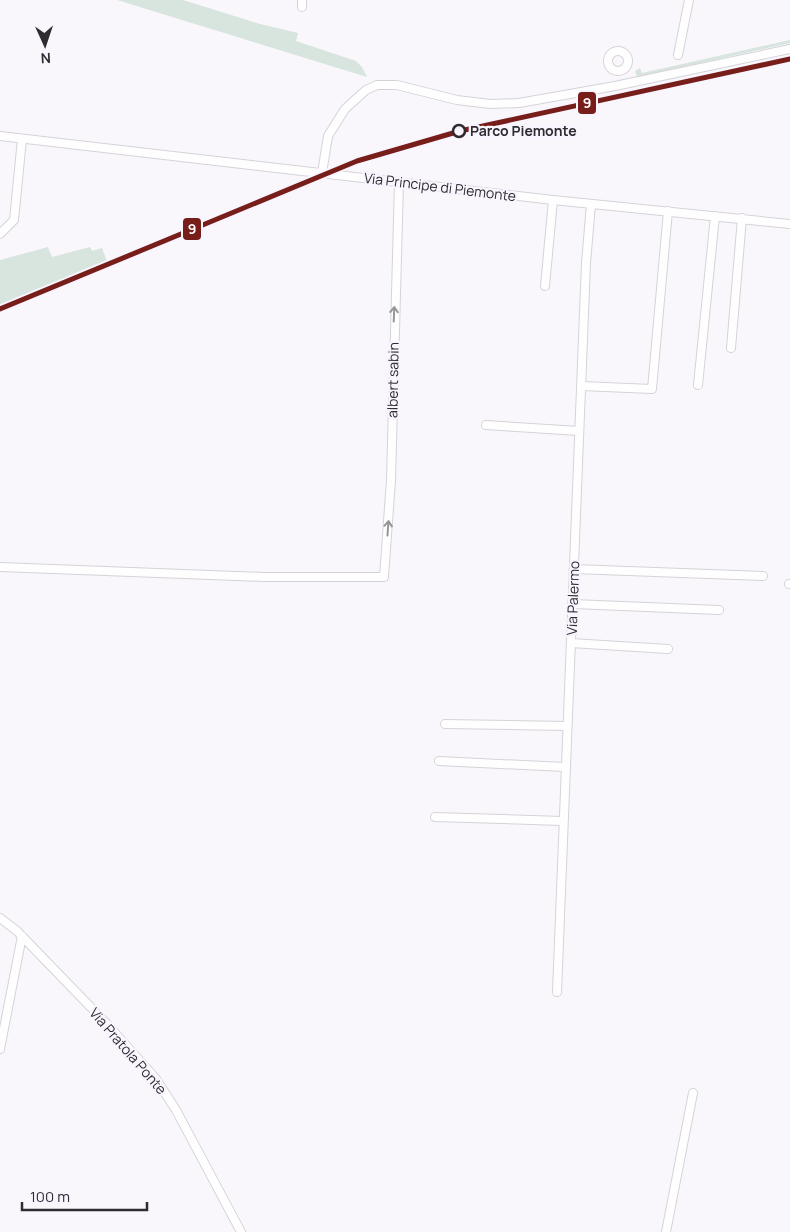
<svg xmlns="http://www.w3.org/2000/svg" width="790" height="1232" font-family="Manrope,sans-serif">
<rect width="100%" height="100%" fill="#f9f7fc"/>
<path fill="#d8e4de" d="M117 0H183L260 24 298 33 296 41 356 61 362 67 367 77Z
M790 40V43L637 77 635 71 640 68 642 73Z
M48 247 52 257 90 247 92 251 102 248 107 261 0 305V260Z"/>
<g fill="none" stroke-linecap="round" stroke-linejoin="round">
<g stroke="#d5d3d8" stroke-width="10">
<path id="minor" d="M302 0V7
M608 61a10 10 0 1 1 20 0a10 10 0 1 1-20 0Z
M678 55 689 0
M0 136 553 200 790 224
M322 173 328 136 345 109 366 90 377 85H397L457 100 490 104 519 103 615 86 790 49
M0 234 14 220 22 139
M545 286 553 200
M731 348 742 218
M698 385 715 216
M581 386 652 389 668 211
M486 425 579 431
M0 567 264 577H384L391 480 399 182
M574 569 763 576
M789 584H790
M573 604 719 610
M571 643 668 649
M445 724 566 726
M439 761 565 767
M435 817 562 821
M0 918 17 931 107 1024 156 1079 176 1110 241 1232
M557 992 586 263 591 204
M0 1049 22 936
M666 1232 693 1093"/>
</g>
<use href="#minor" stroke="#fefeff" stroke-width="8"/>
<g stroke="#f8f5fe" stroke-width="9">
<path id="rail-1" d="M0 309 357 161 460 131 790 59"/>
</g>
<use href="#rail-1" stroke="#771e1b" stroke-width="5"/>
</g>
<defs><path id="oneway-shaft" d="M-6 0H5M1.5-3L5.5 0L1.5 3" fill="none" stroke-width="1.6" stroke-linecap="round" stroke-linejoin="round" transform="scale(1.25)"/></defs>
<g stroke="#969598">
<use href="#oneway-shaft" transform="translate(394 314) rotate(-88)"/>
<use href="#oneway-shaft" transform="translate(388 528) rotate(-86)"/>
</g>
<circle fill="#f8f5fe" stroke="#2e2c31" stroke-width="2.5" cx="459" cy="131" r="6"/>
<g text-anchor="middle" stroke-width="4.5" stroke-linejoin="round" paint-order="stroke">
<g font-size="14" font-weight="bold" fill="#2e2c31" stroke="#f8f5fe" text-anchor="start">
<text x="470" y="136">Parco Piemonte</text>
</g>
<g font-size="14" fill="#2e2c31" stroke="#f8f5fe">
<text transform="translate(440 187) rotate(7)" y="5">Via Principe di Piemonte</text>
<text transform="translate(393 380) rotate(-89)" y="5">albert sabin</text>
<text transform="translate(573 598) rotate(-88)" y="5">Via Palermo</text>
<text transform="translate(128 1051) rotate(49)" y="5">Via Pratola Ponte</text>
</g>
</g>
<g stroke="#f8f5fe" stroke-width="2">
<rect x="577" y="91" width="20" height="24" rx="5" fill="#771e1b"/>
<rect x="182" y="217" width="20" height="24" rx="5" fill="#771e1b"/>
</g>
<g font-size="14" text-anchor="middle" font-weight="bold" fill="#fff">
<text x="587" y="108">9</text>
<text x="192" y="234">9</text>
</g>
<g transform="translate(45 45) rotate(177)" stroke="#f8f5fe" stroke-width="4" paint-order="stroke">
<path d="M0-4L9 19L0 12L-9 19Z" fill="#2e2c31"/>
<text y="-8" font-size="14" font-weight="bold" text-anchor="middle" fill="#2e2c31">N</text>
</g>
<path d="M22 1202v8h125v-8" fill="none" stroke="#2e2c31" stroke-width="2.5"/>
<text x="30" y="1202" font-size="15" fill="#2e2c31" stroke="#f8f5fe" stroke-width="4" paint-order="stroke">100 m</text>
</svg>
